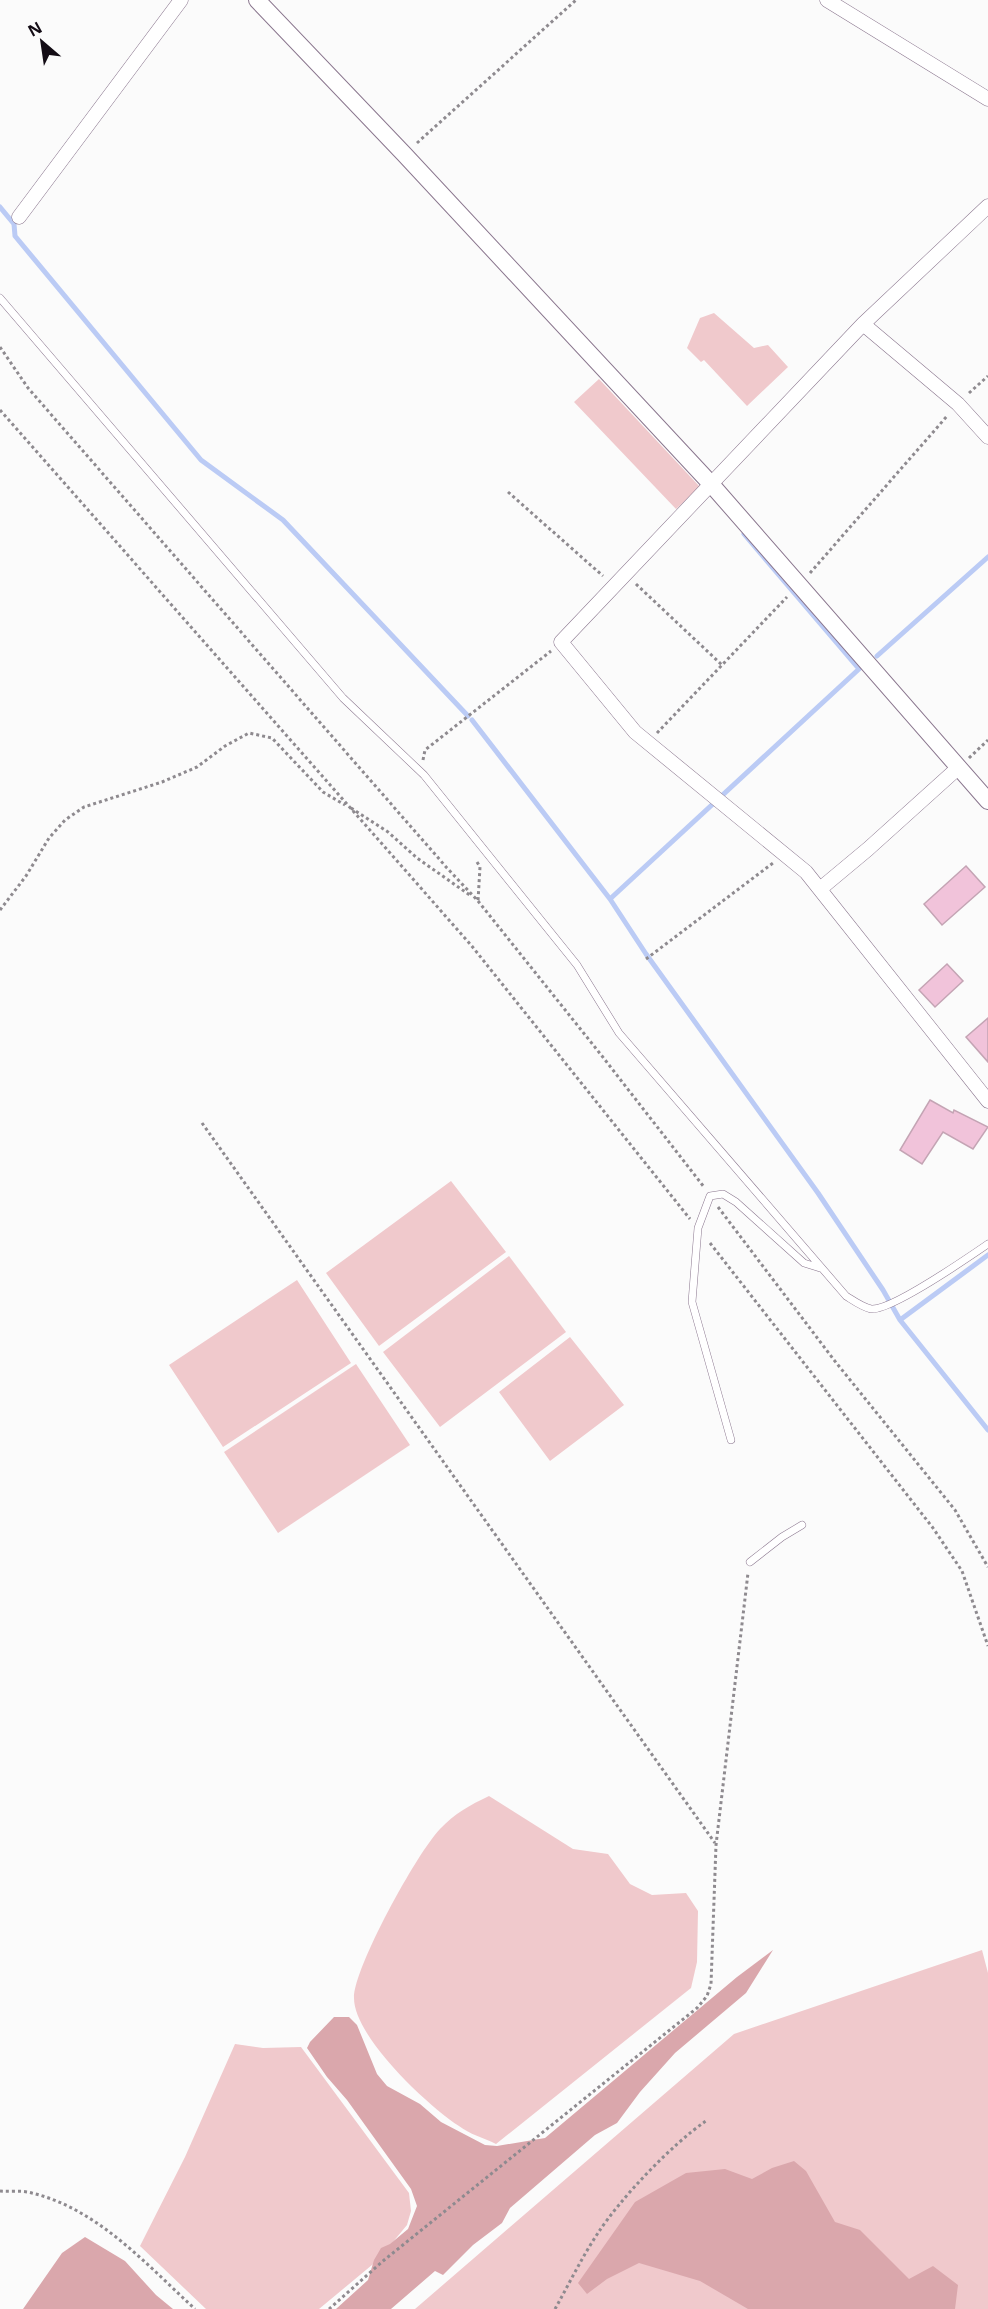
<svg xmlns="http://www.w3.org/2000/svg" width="988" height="2309" font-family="'Noto Sans',sans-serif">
<rect width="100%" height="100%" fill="#fbfbfb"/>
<path fill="#f0c9cc" d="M714 313 754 348 768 345 788 367 747 406 704 360 701 362 687 348 700 318Z
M599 379 700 487 676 509 574 402Z
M451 1181 506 1252 379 1346 326 1273Z
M509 1256 566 1332 440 1427 383 1352Z
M297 1280 351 1363 223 1447 169 1365Z
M570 1337 624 1405 550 1461 499 1392Z
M356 1364 410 1445 278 1533 224 1452Z
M489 1796 573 1849 608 1854 630 1884 652 1895 686 1893 698 1911 697 1962 691 1988 496 2144C484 2138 469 2134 459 2126 428 2106 354 2037 354 1998 354 1967 417 1853 440 1829 454 1814 470 1805 489 1796Z
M982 1950 988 1973V2309H415L734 2034Z
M235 2044 263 2048 301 2047 409 2193 411 2211 407 2225 378 2260 319 2309H206L140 2246 185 2157Z"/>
<path fill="#daa7ac" d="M773 1950 746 1993 675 2053 640 2092 617 2123 595 2135 510 2208 502 2223 473 2245 443 2275 435 2271 391 2309H336L368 2280 374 2260 381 2248 390 2244 408 2229 417 2206 411 2189 347 2100 327 2077 307 2048 310 2042 334 2017H349L357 2025 377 2074 387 2086 420 2104 441 2122 485 2145 497 2146 545 2138 737 1977Z
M794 2161 806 2171 835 2222 860 2230 909 2279 933 2266 958 2285 955 2309H748L700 2281 639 2263 607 2279 587 2294 578 2283 635 2202 686 2173 725 2169 752 2179 772 2168Z
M85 2237 125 2261 156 2295 173 2309H23L62 2253Z"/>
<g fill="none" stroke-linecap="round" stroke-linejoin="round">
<path stroke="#bbcbf5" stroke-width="5" d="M0 207 14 224 15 236 201 460 283 520 468 716
M877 656 988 557
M472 720 610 899 646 954 818 1193 883 1290 900 1320 988 1430
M610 899 859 669 744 534
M900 1320 988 1255"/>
</g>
<path fill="#f1c3da" stroke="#c4a4b4" stroke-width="1.5" d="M966 866 985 887 942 925 924 904Z
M947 964 963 981 935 1007 919 990Z
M988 1018V1062L966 1037Z
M930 1100 953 1113 954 1110 988 1127 973 1149 943 1132 922 1164 900 1150Z"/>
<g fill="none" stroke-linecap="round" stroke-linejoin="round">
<g stroke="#8a768e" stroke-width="8">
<path id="service" d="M0 298 343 698 424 775 577 965 619 1033 846 1296C854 1301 862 1307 871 1309 891 1311 969 1257 988 1244
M731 1440 692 1302 698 1228 710 1196 723 1194 736 1202 804 1263 820 1268
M750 1562 782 1537 802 1525"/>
</g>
<g stroke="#8a768e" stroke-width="15">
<path id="minor" d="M827 0 988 99
M988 206 863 324 561 642 635 732 806 872 988 1101
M19 217 181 0
M863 324 958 404 988 437
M820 889 868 849 959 767"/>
</g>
<g stroke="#8a768e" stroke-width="18">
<path id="tertiary" d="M257 0 404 154 711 484 988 801"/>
</g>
<path stroke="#8e8a8f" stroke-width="3" stroke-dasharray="3 3" stroke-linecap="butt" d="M417 143 576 0
M0 347 28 388 447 868 478 901 602 1056 704 1187
M969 393 988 376
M0 410 471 945 690 1219
M508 492 603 576
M810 573 948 415
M636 584 722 665
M657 733 787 597
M969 758 988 740
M423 760 425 750 551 651
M351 808 388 832 417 858 471 896
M477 862 480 867 478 901
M0 910 26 876 49 838 65 820 84 807 162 782 197 767 225 746 249 733 272 738 323 792 345 805
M646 959 773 863
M202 1123 715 1843
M718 1207 834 1360 955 1510 988 1567
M710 1243 933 1528 962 1571 988 1646
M0 2191C10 2192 22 2190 32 2193 98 2209 147 2265 195 2309
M329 2309 383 2261 697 2008 707 1996 711 1984 716 1845 748 1573
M555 2309C569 2284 582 2257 598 2233 620 2199 672 2144 706 2121"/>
<use href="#service" stroke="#fff" stroke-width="7"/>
<use href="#minor" stroke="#fff" stroke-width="14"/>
<use href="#tertiary" stroke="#fff" stroke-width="16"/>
</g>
<g transform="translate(42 42) rotate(331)" stroke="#fbfbfb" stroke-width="4.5" paint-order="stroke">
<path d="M0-4.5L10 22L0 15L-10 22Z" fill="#130c15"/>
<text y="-9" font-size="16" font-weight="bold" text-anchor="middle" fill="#130c15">N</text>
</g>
</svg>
